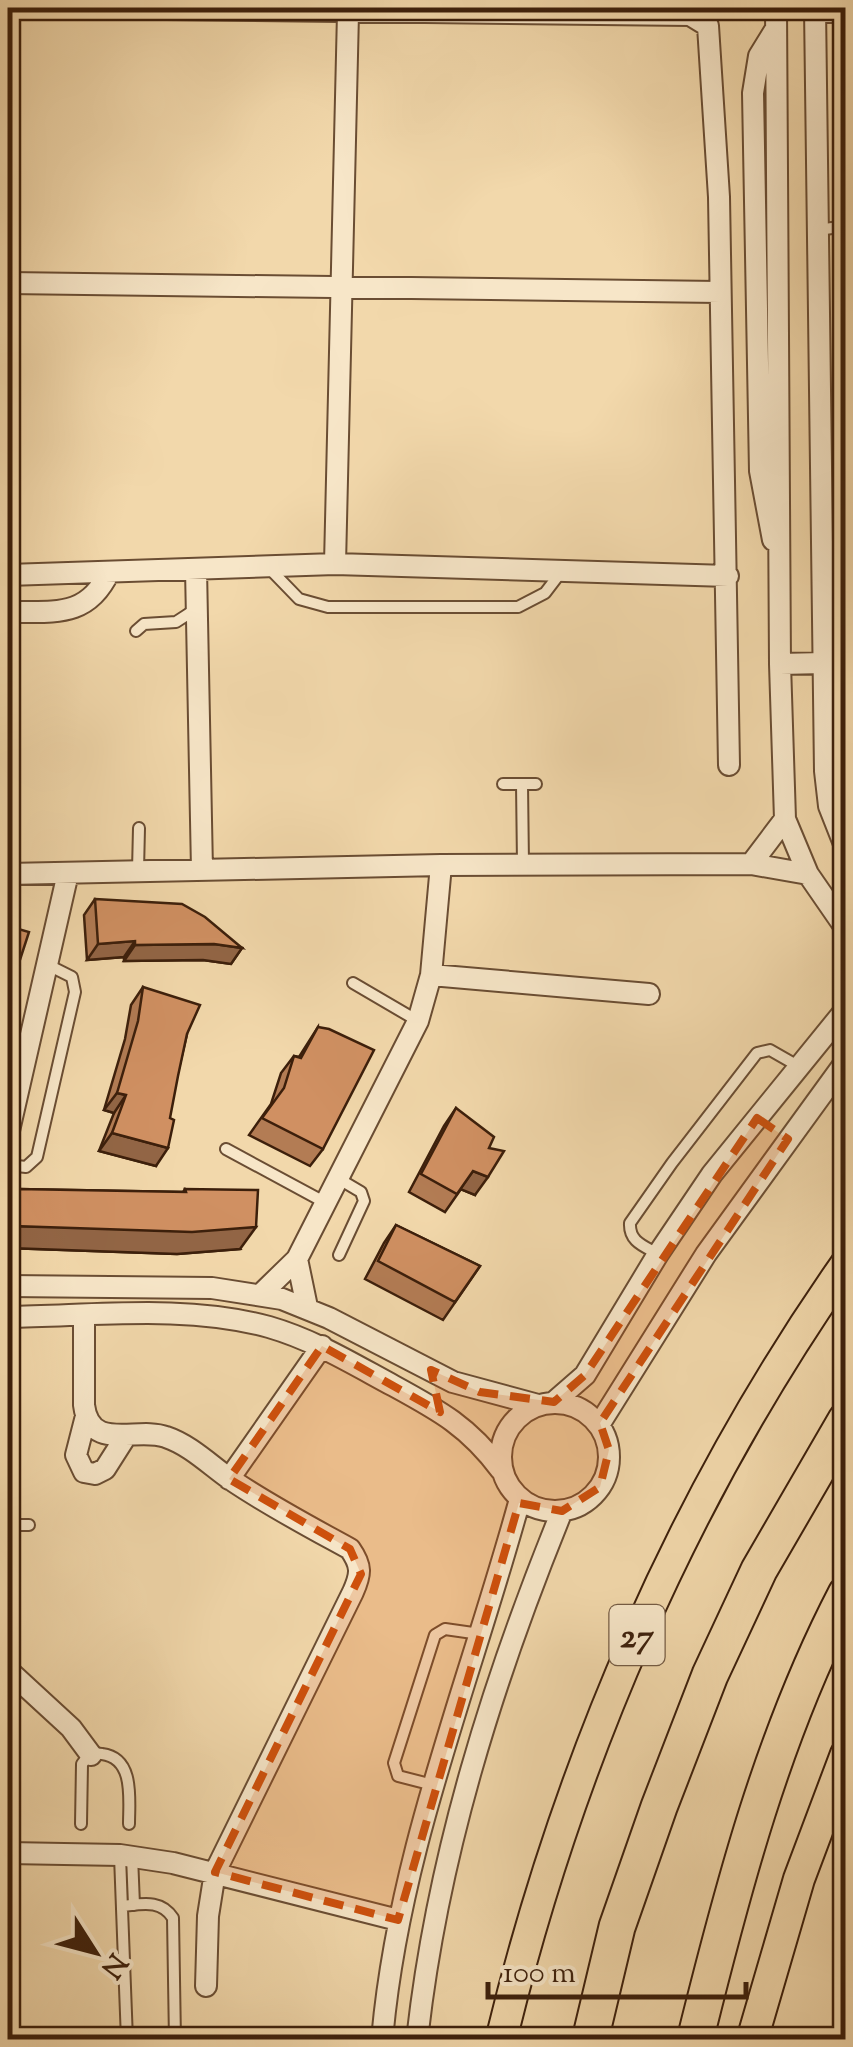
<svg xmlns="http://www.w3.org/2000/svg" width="853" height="2047" font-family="'Sorts Mill Goudy',serif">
<rect width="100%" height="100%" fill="#f2d8ab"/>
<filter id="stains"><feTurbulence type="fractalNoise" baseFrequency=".002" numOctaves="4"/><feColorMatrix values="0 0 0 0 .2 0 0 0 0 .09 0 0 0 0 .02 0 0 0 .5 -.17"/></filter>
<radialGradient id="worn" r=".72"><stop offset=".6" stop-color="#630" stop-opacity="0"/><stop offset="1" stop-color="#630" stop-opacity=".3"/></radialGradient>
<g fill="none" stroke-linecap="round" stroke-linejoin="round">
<g stroke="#6a4d33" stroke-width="14">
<path id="lane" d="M815 17H846
M818 230 846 226
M268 567 299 599 328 607H518L545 593 561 572
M136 631 144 624 176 622 196 609
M503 784H536
M522 784 523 864
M138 870 139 828
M353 983 418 1021
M226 1149 326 1203
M8 1165 26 1167 37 1157 75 992 72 977 46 964
M339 1179 361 1192 364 1201 339 1255
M658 1254C644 1246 629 1242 630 1223L672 1163 757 1053 770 1050 798 1066
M8 1525H29
M433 1785 398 1776 394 1763 435 1635 445 1629 480 1634
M81 1824 82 1764C87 1757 92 1752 102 1754 135 1758 129 1800 129 1824
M120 1856 127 2040
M132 1856 134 1905
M122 1906C142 1904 161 1899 173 1918L175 2040"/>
</g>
<g stroke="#6a4d33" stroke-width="24">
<path id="street" d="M77 8 690 15 708 26 719 197 729 765
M776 8 780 664 785 819 808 874 846 929
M815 8 825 771 829 806 846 849
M8 283 719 292
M773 540 760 471 753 93 759 56 775 30
M335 564 348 13
M196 569 202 870
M8 575 335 564 728 576
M8 612C53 611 87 619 109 572
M780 664 824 663
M751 864 785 819
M8 874 441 865 751 864 808 874
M431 975 649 994
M8 1135 68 873
M297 1259 307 1307
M8 1286 212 1288 282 1299 329 1318 453 1382 538 1405
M260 1295 297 1259 418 1021 431 975 441 865
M84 1316V1405C90 1453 137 1426 166 1437 190 1445 210 1465 230 1479 268 1505 310 1527 350 1549 362 1566 361 1574 353 1592L215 1872 208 1916 206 1986
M8 1317C93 1316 186 1304 269 1327 314 1340 353 1364 394 1386 440 1411 469 1427 501 1470
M554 1402 585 1375 658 1254 712 1174 846 1009
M501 1457a54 54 0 1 1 108 0a54 54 0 1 1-108 0Z
M86 1416 76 1455 84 1472 95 1474 105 1469 126 1436
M599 1425 706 1254 846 1061
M229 1479 322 1346
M8 1670 71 1728 91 1755
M8 1853 120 1855 173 1863 398 1920
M382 2040C398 1853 471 1679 520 1499
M417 2040C437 1857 493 1680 562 1511"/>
</g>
<g stroke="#3c1f0b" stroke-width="34">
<path id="primary" d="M501 2040C568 1763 682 1498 846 1264
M752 2040 799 1879 846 1754"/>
</g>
<g stroke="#3c1f0b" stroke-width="39">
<path id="highway" d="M590 2040 617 1927 659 1807 710 1675 759 1570 846 1420
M695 2040C733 1887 773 1734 846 1594"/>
</g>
<use href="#lane" stroke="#f7e6c8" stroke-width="10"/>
<use href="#street" stroke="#f7e6c8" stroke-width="20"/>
<use href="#primary" stroke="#f2d8ab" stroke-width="30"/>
<use href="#highway" stroke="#f2d8ab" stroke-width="35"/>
</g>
<path fill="#b37c54" stroke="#3c1f0b" stroke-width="2.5" d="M95 899 242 948 231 964 203 960 124 961V957L87 960 84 915Z
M143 987 187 1034 156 1166 99 1151 114 1113 104 1110 125 1039 131 1005Z
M318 1027 323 1149 310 1166 249 1135 271 1104 281 1073 294 1056 299 1057Z
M456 1108 489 1148 475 1195 461 1189 445 1212 409 1192 444 1126Z
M17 1189 183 1192 185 1189 240 1249 177 1254 8 1248V1203Z
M396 1225 480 1266 443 1320 365 1279 384 1243Z"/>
<path fill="#926545" stroke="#3c1f0b" stroke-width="2.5" d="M135 941 124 957 87 960 98 944Z
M214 944 242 948 231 964 203 960 124 961 135 945Z
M8 967 17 969 9 981 8 980Z
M117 1093 126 1095 114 1113 104 1110Z
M112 1133 168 1148 156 1166 99 1151Z
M473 1171 488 1177 475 1195 460 1189Z
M13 1226 256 1227 240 1249 177 1254 8 1248V1234Z"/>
<path fill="#d09062" stroke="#3c1f0b" stroke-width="2.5" d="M95 899 182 904 205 917 242 948 214 944 135 945V941L98 944Z
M8 926 29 932 17 969 8 967Z
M143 987 200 1005 187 1034 178 1076 170 1118 174 1120 168 1148 112 1133 126 1095 117 1093 138 1021Z
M318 1027 329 1029 374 1050 323 1149 262 1118 284 1088 294 1056 301 1058Z
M456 1108 494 1137 489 1148 504 1151 488 1177 473 1171 457 1194 421 1174Z
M17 1189 186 1192 185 1189 258 1190 256 1227 192 1232 13 1226Z
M396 1225 480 1266 455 1302 378 1261Z"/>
<path fill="#ce500c" fill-opacity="0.2" stroke="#ce500c" stroke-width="8" stroke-dasharray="20 12" stroke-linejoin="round" d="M757 1118 788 1139 600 1423 609 1450 600 1487 562 1511 519 1503 398 1920 215 1872 361 1574 350 1549 229 1479 322 1346 440 1412 431 1370 480 1392 554 1402 585 1375Z"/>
<g text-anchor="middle" stroke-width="10" stroke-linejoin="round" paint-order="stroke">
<rect fill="#f7e6c8" stroke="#745b44" stroke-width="2.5" x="609.5" y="1605" width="55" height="60" rx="8"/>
<g font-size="35" font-weight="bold" fill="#3c1f0b">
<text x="637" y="1647">27</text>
</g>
</g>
<rect width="853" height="2047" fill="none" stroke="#f2d8ab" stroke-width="40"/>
<rect x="10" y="10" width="833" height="2027" fill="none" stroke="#3c1f0b" stroke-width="5"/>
<rect x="20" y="20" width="813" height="2007" fill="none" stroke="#3c1f0b" stroke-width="2.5"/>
<g transform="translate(95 1952) rotate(126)" stroke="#f7e6c8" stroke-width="8" paint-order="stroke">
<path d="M0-8L18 38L0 25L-18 38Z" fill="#3c1f0b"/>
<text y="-15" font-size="28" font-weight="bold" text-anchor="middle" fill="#3c1f0b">N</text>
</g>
<path d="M488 1982v15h258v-15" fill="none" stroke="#3c1f0b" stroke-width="5"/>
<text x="503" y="1982" font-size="30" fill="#3c1f0b" stroke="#f7e6c8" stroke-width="8" paint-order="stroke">100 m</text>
<rect width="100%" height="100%" filter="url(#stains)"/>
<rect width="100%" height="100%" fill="url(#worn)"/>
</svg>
